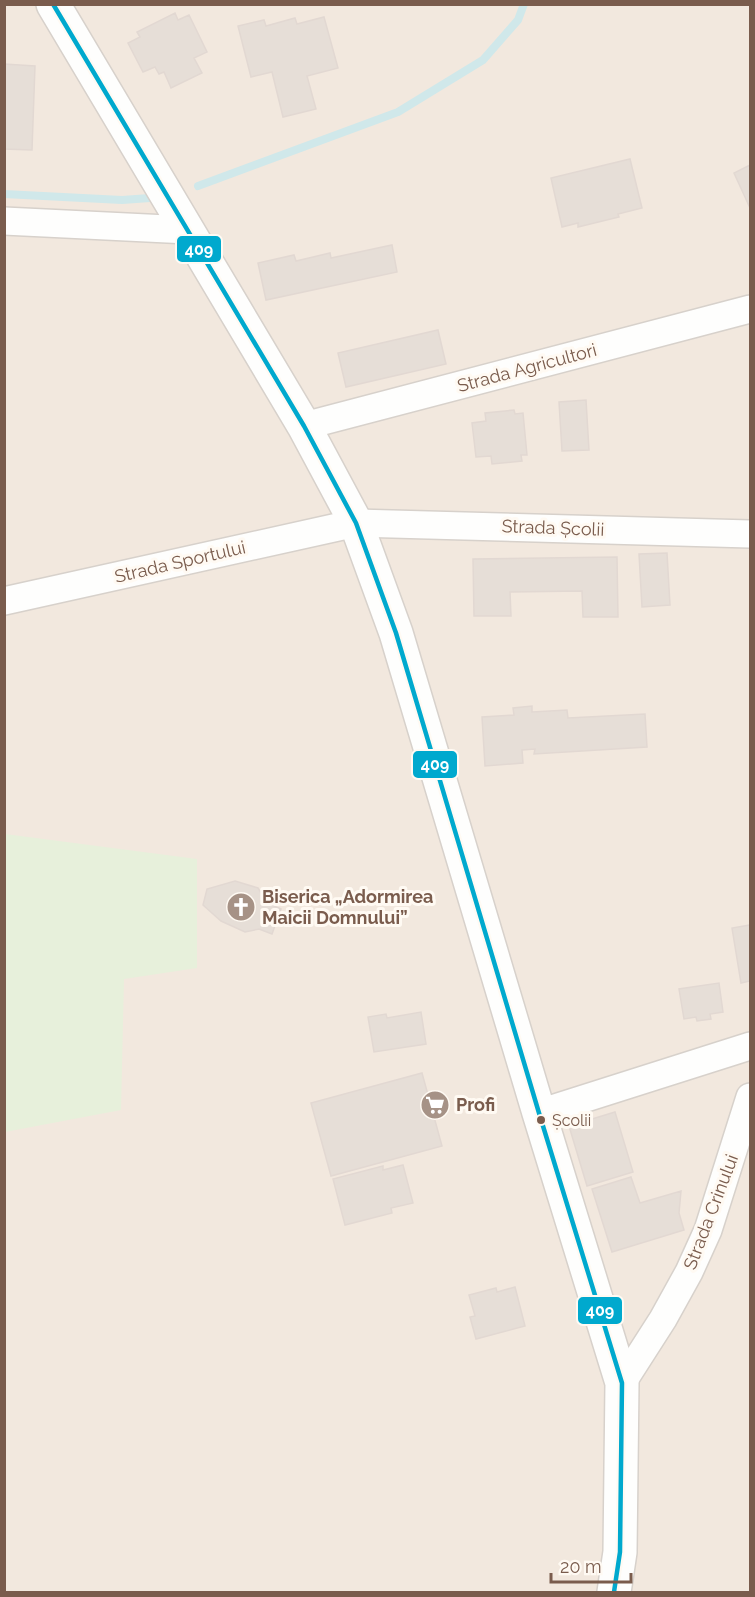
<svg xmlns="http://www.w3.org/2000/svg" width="755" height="1597" font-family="Raleway,sans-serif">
<rect width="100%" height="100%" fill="#f9f5f0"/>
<path fill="#f2e8de" d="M5 5H750V1592H5Z"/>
<path fill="#e7f0db" d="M5 834 197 859V968L124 979 121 1110 5 1132Z"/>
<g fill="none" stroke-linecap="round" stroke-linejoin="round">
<path stroke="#d0e8ea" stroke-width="8" d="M198 186 398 112 483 60 518 20 524 4
M4 194 122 200 150 198"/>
</g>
<path fill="#e6ded7" stroke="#e2d8d2" stroke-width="1.5" d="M175 13 178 20 189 15 207 52 194 58 202 73 171 88 164 72 159 74 155 67 143 72 128 43 140 37 137 32Z
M324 17 338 68 307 76 316 109 283 117 272 72 251 77 238 26 264 20 266 26 295 18 297 24Z
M4 64 35 66 32 150 4 149Z
M630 159 642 208 618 214 619 217 578 227V223L562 227 551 178Z
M750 165V208L734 173Z
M392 245 397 272 266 300 258 263 294 255 296 261 330 253 331 258Z
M438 330 446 364 346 387 338 353Z
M586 400 589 450 562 451 559 402Z
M514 410 515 414 523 413 527 455H521L522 461 492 464 491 456 476 457 472 423 486 421 485 413Z
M667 553 670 605 642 607 639 554Z
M617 557 618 617H583L582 591 510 592 511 616H474L473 559Z
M532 706V712L567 710 568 718 645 714 647 747 534 754 535 749 522 750 523 763 485 766 482 717 514 715 513 708Z
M235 881 258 888 267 903 281 909 272 934 259 929 245 932 221 921 203 905 207 889Z
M750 925V981L741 983 732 928Z
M719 983 723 1012 710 1014 711 1019 697 1021 696 1017 684 1019 679 989Z
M421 1012 426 1044 374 1052 368 1017 386 1014 387 1018Z
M422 1073 442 1146 331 1176 311 1103Z
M615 1112 633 1172 587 1186 569 1126Z
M403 1165 413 1203 391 1208 392 1213 345 1225 333 1179 383 1166V1170Z
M631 1177 640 1203 681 1191 679 1213 684 1230 612 1252 592 1189Z
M515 1287 525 1326 476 1339 470 1317 475 1316 469 1295 496 1288 497 1292Z"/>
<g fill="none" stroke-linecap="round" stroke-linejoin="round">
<g stroke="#d7d1cb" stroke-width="30">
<path id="minor" d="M4 221 188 230
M304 426 750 309
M4 601 356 523 750 534
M539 1113 750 1046
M622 1383 663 1319 689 1272 708 1230 750 1097"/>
</g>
<g stroke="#d7d1cb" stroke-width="36">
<path id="tertiary" d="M53 4 304 426 356 523 396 633 539 1113 622 1383 620 1552 614 1592"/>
</g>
<use href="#minor" stroke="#fefefd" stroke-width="27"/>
<use href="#tertiary" stroke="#fefefd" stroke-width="33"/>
<g stroke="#fffaf3" stroke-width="9">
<path id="bus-1" d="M53 4 304 426 356 523 396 633 539 1113 622 1383 620 1552 614 1592"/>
</g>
<use href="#bus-1" stroke="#00a9ce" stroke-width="4.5"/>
</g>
<defs>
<g id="church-disc" transform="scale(1.5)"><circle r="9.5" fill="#a69286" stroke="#fffaf3"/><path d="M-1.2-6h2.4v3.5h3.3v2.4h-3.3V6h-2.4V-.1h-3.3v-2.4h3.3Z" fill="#fff"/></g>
<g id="supermarket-disc" transform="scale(1.5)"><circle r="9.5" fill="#a69286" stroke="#fffaf3"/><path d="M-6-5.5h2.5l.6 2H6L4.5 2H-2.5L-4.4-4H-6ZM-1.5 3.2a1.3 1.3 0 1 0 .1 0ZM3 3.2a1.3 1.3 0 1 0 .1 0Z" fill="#fff"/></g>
</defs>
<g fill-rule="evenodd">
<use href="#church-disc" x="241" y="907"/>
<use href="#supermarket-disc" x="435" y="1105"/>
</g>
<circle fill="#7a5c4d" stroke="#fffaf3" stroke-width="2" cx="541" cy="1120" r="5"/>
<g text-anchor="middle" stroke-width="6" stroke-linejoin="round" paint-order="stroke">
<g font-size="16" fill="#7a5c4d" stroke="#fffaf3" text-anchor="start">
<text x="552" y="1126">Școlii</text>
</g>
<g font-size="18" fill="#7a5c4d" stroke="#fffaf3">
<text transform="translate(527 368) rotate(-15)" y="6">Strada Agricultori</text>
<text transform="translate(553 528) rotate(2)" y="6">Strada Școlii</text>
<text transform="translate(180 562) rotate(-13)" y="6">Strada Sportului</text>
<text transform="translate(711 1212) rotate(-69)" y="6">Strada Crinului</text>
</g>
<g font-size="18" font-weight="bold" fill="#7a5c4d" stroke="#fffaf3" text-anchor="start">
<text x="262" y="903">Biserica „Adormirea<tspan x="262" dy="21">Maicii Domnului”</tspan></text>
<text x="456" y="1111">Profi</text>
</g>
</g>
<g stroke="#fffaf3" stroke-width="2">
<rect x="176" y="235" width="46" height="28" rx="6" fill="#00a9ce"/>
<rect x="412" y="750" width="46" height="29" rx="6" fill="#00a9ce"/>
<rect x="577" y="1296" width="46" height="29" rx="6" fill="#00a9ce"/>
</g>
<g font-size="16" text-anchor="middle" font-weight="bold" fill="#fff">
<text x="199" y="255">409</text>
<text x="435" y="770">409</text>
<text x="600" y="1316">409</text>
</g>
<rect width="755" height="1597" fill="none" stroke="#7a5c4d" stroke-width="12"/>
<path d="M551 1573v9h80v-9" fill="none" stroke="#7a5c4d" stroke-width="3"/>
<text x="560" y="1573" font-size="18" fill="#7a5c4d" stroke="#fffaf3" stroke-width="4.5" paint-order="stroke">20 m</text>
</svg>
